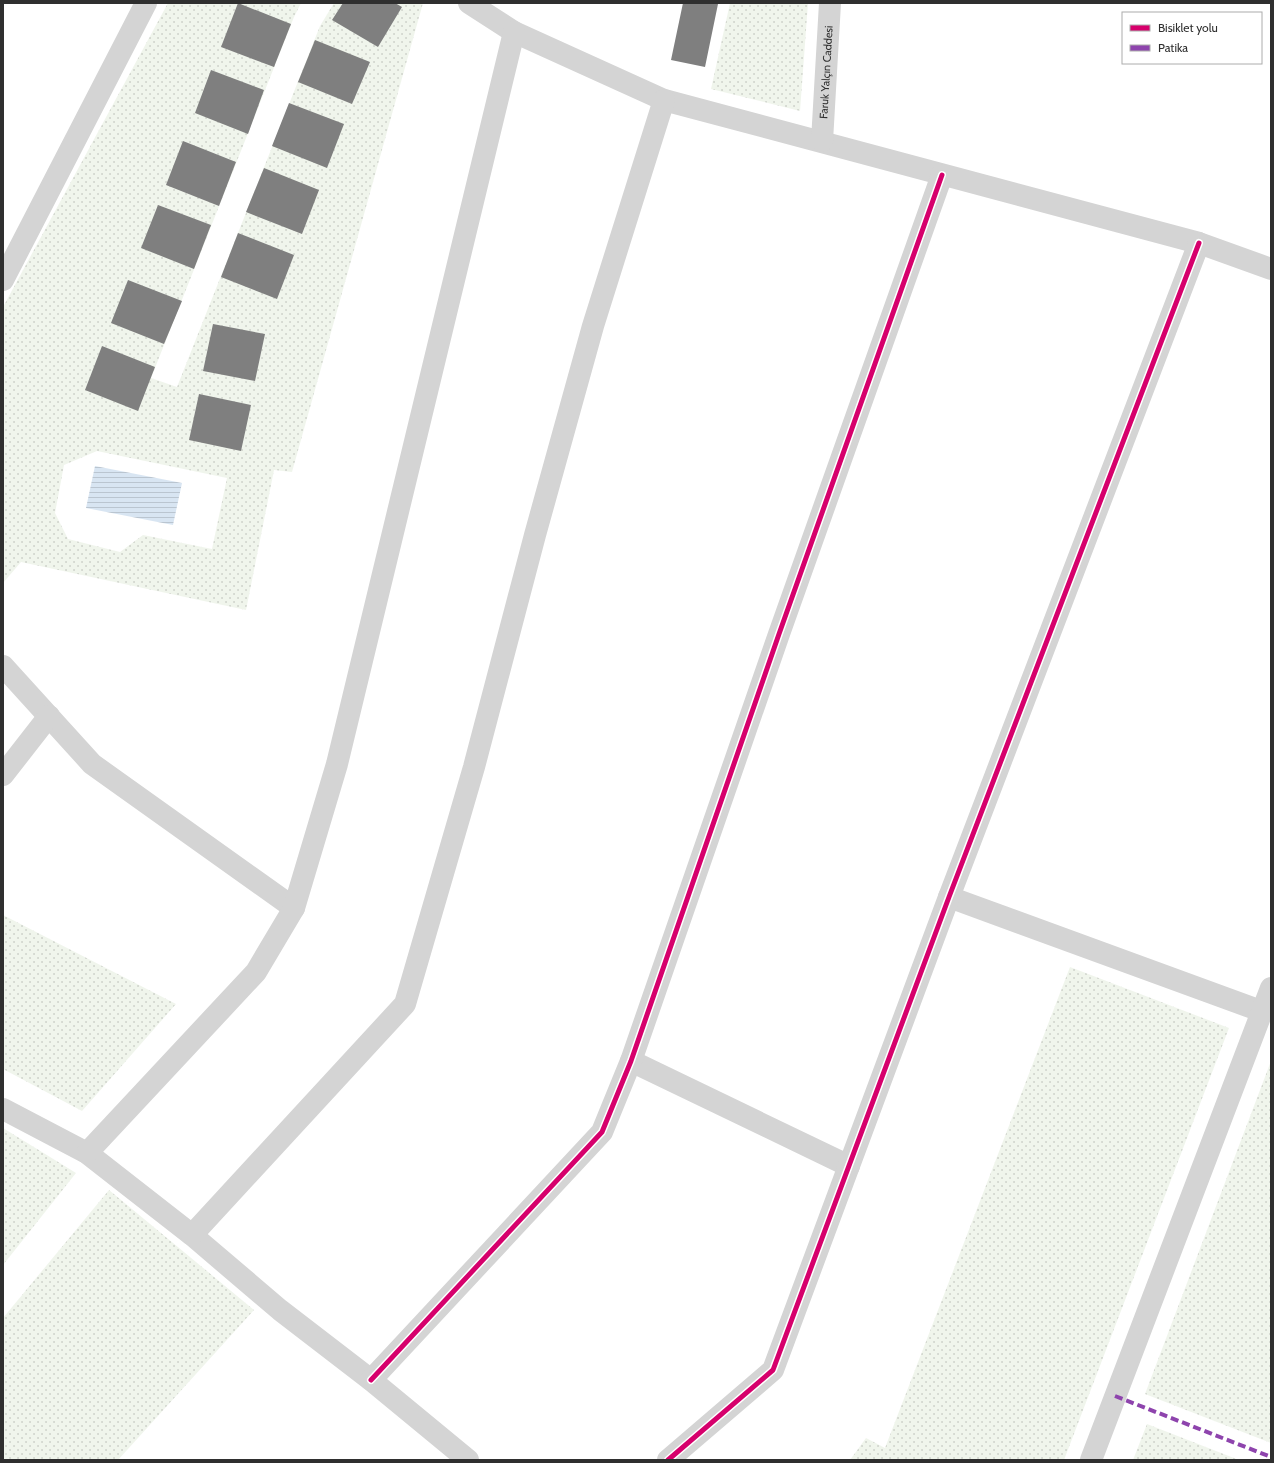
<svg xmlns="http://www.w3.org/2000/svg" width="1274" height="1463" font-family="Cabin,sans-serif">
<defs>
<pattern id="grass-dots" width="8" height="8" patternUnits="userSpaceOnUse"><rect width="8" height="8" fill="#f0f5ec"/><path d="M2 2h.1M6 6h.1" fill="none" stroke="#ced2cb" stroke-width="1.8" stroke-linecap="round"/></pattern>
<pattern id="water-rules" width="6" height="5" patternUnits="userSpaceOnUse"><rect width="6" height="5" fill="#d8e5f2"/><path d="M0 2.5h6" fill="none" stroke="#bac5d0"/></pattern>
</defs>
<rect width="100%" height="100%" fill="#fff"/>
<path fill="url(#grass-dots)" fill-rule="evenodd" d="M168 3H301L294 17 151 378 177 387 320 26 334 3H423L292 472 274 470 246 610 21 562 3 583V307ZM97 451 227 478 212 549 143 535 120 552 68 539 55 513 64 465Z
M730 3H808L800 111 711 89Z
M3 915 176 1004 82 1111 3 1069Z
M1070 967 1229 1028 1064 1460H850L866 1438 885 1448Z
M1271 1061V1443L1145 1394Z
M3 1128 76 1173 3 1265Z
M109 1190 254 1310 118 1460H3V1318Z
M1147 1424 1239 1460H1133Z"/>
<path fill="url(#water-rules)" d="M95 466 182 483 173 525 86 508Z"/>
<path fill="#7f7f7f" d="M238 3 291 24 274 67 221 47Z
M343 3H395L402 7 378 47 332 20Z
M683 3 718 4 705 67 671 60Z
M315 40 370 62 352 104 298 82Z
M211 70 264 90 248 134 195 113Z
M289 103 344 124 327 168 272 146Z
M183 141 236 162 219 206 166 185Z
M264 168 319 190 302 234 246 212Z
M158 205 211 225 194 269 141 248Z
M238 233 294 255 277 299 221 277Z
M128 280 182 301 164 344 111 323Z
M213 324 265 334 255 381 203 371Z
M102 346 155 367 138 411 85 390Z
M199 394 251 405 241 451 189 440Z"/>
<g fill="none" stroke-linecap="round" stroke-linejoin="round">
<g stroke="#d4d4d4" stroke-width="22">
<path d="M469 3 514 32 664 100 1199 243 1271 269"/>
<path id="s1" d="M822 141 830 3"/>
<path d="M3 280 146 3"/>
<path d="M3 666 92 764 294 908"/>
<path d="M3 775 49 716"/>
<path d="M949 897 1261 1011"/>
<path d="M631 1061 849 1166"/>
<path d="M3 1109 87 1153 192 1235 280 1310 371 1380 468 1460"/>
<path d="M87 1153 256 972 294 908 337 764 514 32"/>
<path d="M192 1235 405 1004 474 767 535 535 593 326 664 100"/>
<path d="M371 1380 602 1132 631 1061 779 634 942 175"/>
<path d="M668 1460 773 1370 949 897 1199 243"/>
<path d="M1091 1460 1271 988"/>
</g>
<path stroke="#8e44ad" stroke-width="4" stroke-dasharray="8 4" stroke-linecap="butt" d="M1115 1396 1271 1457"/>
<g stroke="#fff" stroke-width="8">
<path id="cycleway" d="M371 1380 602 1132 631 1061 779 634 942 175
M668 1460 773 1370 949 897 1199 243"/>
</g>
<use href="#cycleway" stroke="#d6006c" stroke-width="5"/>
</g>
<g text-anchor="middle" stroke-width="4" stroke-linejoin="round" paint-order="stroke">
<g font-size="11" fill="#2f2f2f" stroke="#fff">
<text dy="4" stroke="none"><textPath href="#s1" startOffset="69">Faruk Yalçın Caddesi</textPath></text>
</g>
</g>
<rect width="1274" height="1463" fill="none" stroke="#2f2f2f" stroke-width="8"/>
<rect x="1122" y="12" width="140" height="52" fill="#ffffff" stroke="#acacac"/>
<rect x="1130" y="25" width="20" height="6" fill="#d6006c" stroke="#acacac"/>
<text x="1158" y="32" font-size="12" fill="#2f2f2f">Bisiklet yolu</text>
<rect x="1130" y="45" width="20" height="6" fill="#8e44ad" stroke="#acacac"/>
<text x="1158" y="52" font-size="12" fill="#2f2f2f">Patika</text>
</svg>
